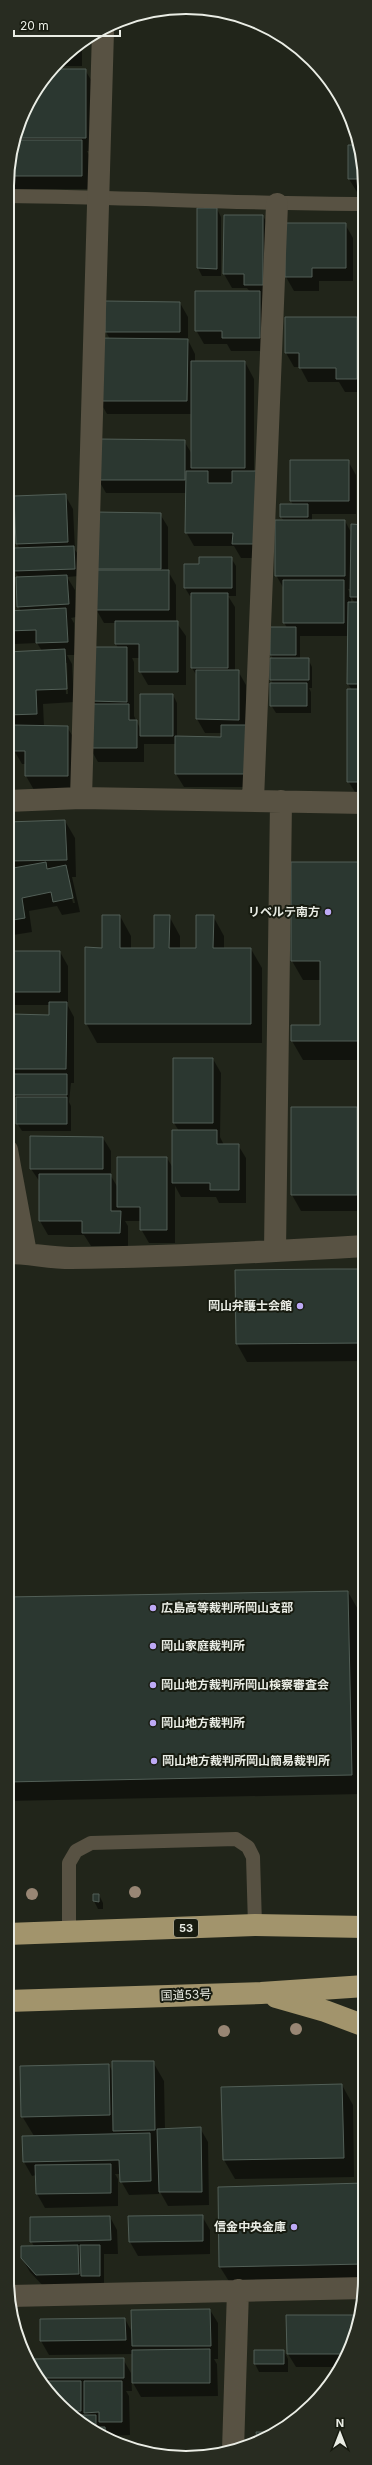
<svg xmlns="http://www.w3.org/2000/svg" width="372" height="2465" font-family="Inter,'Noto Sans JP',sans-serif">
<rect width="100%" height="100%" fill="#21251a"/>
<path fill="#0007" fill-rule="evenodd" d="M82 43V66H57L68 51Z
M54 70H85L93 83V151H87L89 155V189H9L7 174 26 107Z
M357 146 365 174V192H357L349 179Z
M217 209 221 217V276H202L198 268Z
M263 216 271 230 268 351H231L227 344H204L196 330 250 292 247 288H232L224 274Z
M345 224 353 238V281H319V291H294L286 277Z
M106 302 180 303 188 317V340L195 354V362H245L254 379V472L264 558H241L234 546H194L186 532 187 493H106L98 479 184 441 192 454V414H107L99 400 110 339 106 332Z
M357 318 365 332V469L359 461 360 392H345L339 382H308L300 367H294L286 353Z
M348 461 356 475V514H312V521H345L352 534 365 526V801L360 800 348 781 352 690 348 684 349 636H300V659H308L312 667V688H309L311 692V713H276L271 705 273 684 271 680V659H273L271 655 287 628 284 622V589L276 575 284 521 281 517V505H293L291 501ZM348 589H351V595ZM351 597 355 603H351Z
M65 495 73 509 75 550 78 554 79 576 67 577 75 590 76 617 71 618 74 623 75 655H67L72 664 74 702 43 704 44 726 67 727 75 740V790H34L26 776V764H22L15 752V760L8 761 7 785V732L14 744V728L7 716V653L42 651 37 643 15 644 8 631 21 611 18 606 19 578 15 571 14 549H20L17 544 15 497ZM65 663H67L68 694H66Z
M160 514 168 527V571L176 585V622L186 636V685H148L140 671V658H132L134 662V716L141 730 173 695 177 703V737L222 738V733H205L197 719V676L192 668V596H190L185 588 200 565 231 558 236 566V596H228L235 607V671H238L246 685V727L253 787H184L176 774V744H144V762H98L90 748 92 701 118 648 116 644V623H104L96 609V569Z
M7 559 10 563 11 609H7Z
M65 821 75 838 76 877H72L80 912 62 915 57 906 29 911 32 932 7 936V823ZM68 880H70L75 903H73Z
M365 863V1060H303L292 1041 321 1026V980H303L292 961Z
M120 916 131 936V949H155L169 916 180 936V949H197L213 916 224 936V949H251L262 968V1043H97L86 1023 103 949Z
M7 952H60L68 966V1006L74 1017V1083H71L69 1102 71 1106V1131H22L17 1123V1099L15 1095 16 1075 13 1069 50 1016V1005H7Z
M213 1059 221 1073 220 1137 224 1145H238L246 1158V1203H219L216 1197H181L175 1186V1243H149L141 1229V1221H125L128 1226V1246H91L84 1235H48L40 1221V1182L31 1169 103 1138 111 1151V1176L118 1188 167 1158 173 1168 179 1131 174 1123Z
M357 1108 365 1122V1221L364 1211H301L292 1195Z
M365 1269V1361L247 1362 237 1344 236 1271Z
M348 1592 359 1611 362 1794 7 1801V1598Z
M99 1895 103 1903V1909H98L94 1901Z
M153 2062 164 2081 165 2129 200 2128 208 2142 209 2205 168 2206 159 2190V2194L129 2195 121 2181V2174H115L118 2179V2206L45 2208 37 2194 36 2175 32 2176 24 2162 34 2136 22 2116 109 2065 113 2072Z
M342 2085 353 2105 354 2177 235 2179 224 2160 222 2088Z
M365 2184V2281L230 2283 220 2267Z
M202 2216 210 2230V2254L138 2256 130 2242Z
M110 2217 117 2230 118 2254H104V2284L45 2288 30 2272 22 2258 34 2246 31 2241Z
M210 2310 218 2323V2359H214L217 2364 218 2396 141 2397 133 2383V2354L49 2355 41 2341 125 2319 132 2332Z
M287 2316H358L346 2358 339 2367H296L288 2354Z
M284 2351 288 2359V2372H259L255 2364Z
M123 2359 131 2373 132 2391H126L129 2396 130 2435 109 2436 112 2441 59 2405 29 2360Z"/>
<path fill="#2b3730" stroke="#525f57" d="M55 69H86V138H17L26 107Z
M17 140H82V176H7Z
M348 145H357L365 179H348Z
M197 208H217V269L197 268Z
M224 215H263V285H244V274H223Z
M285 223H346V268H312V277H285Z
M362 224H365V302H362Z
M195 291H260V338H222V331H195Z
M105 301 180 302V332H105Z
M285 317H357V379H336V368H299V353H285Z
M99 338 188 339 187 401H98Z
M191 361H245V468H191Z
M359 390H365V461H358Z
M98 439 185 440V480H97Z
M290 460H349V501H290Z
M186 471H208V483H232V471H257V544H232L233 533H185Z
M66 494 68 542 16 544 14 496Z
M280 504H308V517H280Z
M95 512 161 513V569H95Z
M275 520H345V576H275Z
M351 524 365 525V597H350Z
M74 546 75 569 14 571 13 548Z
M199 557H232V588H184V564H199Z
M95 570H169V610H95Z
M67 575 69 604 17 607 16 577Z
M283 580H344V623H283Z
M191 593H228V668H191Z
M348 602H365V684H347Z
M66 608 68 642 36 643V630L7 631V611Z
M115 621H178V672H139V644H115Z
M270 627H296V655H270Z
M91 647H127V702L91 701Z
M65 649 67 689 36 690 37 714 7 715V652Z
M270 658H309V680H270Z
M196 670H239V720L196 719Z
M270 683H307V706H270Z
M347 689H365V782H347Z
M140 694H173V736H140Z
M89 704H129V720H137V748H89Z
M13 725 68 726V776H25V751H13Z
M221 725H246V774H175V736L221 737Z
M65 820 67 860 7 861V822Z
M46 862 47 869 66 865 73 898 53 902 51 892 22 898 25 918 7 921 8 869Z
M291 862H365V1041H291V1025H320V961H291Z
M102 915H120V948H154V915H170L169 948H196V915H214L213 948H251V1024H85V947L102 948Z
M7 951H60V992H7Z
M49 1002H67L66 1069H12V1014L49 1015Z
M173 1058H213V1123H173Z
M14 1074H67V1095H14Z
M16 1097H67V1124H16Z
M291 1107H357V1195H291Z
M363 1128H365V1220H363Z
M172 1130H217V1144H239V1190H210V1183H172Z
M30 1136 103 1137V1169H30Z
M117 1157H167V1230H140V1207H117Z
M39 1174H111V1211H121L120 1233H82V1221H39Z
M333 1269H365V1343L236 1344 235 1270Z
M348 1591 352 1775 7 1782V1597Z
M93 1894H99V1902L93 1901Z
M112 2061H154L155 2130 113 2131Z
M109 2064 110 2115 21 2117 20 2066Z
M342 2084 344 2158 223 2160 221 2087Z
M201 2127 202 2192H159L157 2129Z
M150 2133 151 2181 120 2182 119 2160 23 2162 22 2136Z
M111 2164V2193L36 2194 35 2165Z
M365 2183V2264L219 2267 218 2187Z
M203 2215V2241L129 2242 128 2216Z
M110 2216 111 2240 30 2242V2217Z
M78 2245 79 2274 36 2275 21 2258V2246Z
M80 2245H100V2276H81Z
M210 2309 211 2346H132L131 2310Z
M286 2315H358L348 2354H287Z
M125 2318 126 2340 40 2341V2319Z
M210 2349V2383H132V2350Z
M254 2350H284V2364H254Z
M124 2358V2378H41L28 2359Z
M43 2381H81V2411H68L59 2405Z
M84 2381H122V2422H99V2412L84 2413Z
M73 2415H96V2427H105L106 2436Z
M256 2432H272L257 2441Z"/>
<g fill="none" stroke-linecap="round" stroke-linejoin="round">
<path stroke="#585243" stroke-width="14" d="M7 196C127 197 245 204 365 204
M69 1932V1863L76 1851 91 1843 236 1839 248 1847 253 1857 255 1925"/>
<path stroke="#585243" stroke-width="22" d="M81 798 103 31
M253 800 277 204
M7 801 81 798 365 803
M7 1150 26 1253
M275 1251 281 801
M7 1253C29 1253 49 1258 71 1258 169 1257 267 1252 365 1246
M10 2296 365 2288
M233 2450 238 2290"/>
<path stroke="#a2946c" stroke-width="22" d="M7 1934 255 1925 365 1927
M276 1997 325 2011 365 2026
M7 2001 261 1993 365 1986"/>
</g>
<g fill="#988674">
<circle cx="135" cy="1892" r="6"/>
<circle cx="32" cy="1894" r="6"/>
<circle cx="296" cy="2029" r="6"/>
<circle cx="224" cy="2031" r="6"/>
</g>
<g fill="#bda9f5" stroke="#171b10" stroke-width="1.5">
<circle cx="328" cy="912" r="4"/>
<circle cx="300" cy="1306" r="4"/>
<circle cx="153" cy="1608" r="4"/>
<circle cx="153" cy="1646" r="4"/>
<circle cx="153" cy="1685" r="4"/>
<circle cx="153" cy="1723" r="4"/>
<circle cx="154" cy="1761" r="4"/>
<circle cx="294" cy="2227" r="4"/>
</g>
<g text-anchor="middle" stroke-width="4" stroke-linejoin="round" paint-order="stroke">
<rect fill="#171b10" stroke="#abaea5" stroke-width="1" x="174" y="1919" width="24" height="18" rx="3"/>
<g font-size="11" font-weight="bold" fill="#eaede5">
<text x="186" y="1932">53</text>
</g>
<g font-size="12" font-weight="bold" fill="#eaede5" stroke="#171b10" text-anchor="start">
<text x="320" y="916" text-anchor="end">リベルテ南方</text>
<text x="292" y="1310" text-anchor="end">岡山弁護士会館</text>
<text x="161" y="1612">広島高等裁判所岡山支部</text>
<text x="161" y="1650">岡山家庭裁判所</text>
<text x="161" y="1689">岡山地方裁判所岡山検察審査会</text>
<text x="161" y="1727">岡山地方裁判所</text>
<text x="162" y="1765">岡山地方裁判所岡山簡易裁判所</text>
<text x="286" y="2231" text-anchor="end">信金中央金庫</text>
</g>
<g font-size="12" fill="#eaede5" stroke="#171b10">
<text transform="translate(186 1995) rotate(-2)" y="4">国道53号</text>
</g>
</g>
<path d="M0 0H372V2465H0ZM186 14H186A172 172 0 0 1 358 186V2279A172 172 0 0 1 186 2451H186A172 172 0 0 1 14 2279V186A172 172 0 0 1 186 14Z" fill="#282c21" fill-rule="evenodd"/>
<path fill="none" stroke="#eaede5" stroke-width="2" d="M186 14H186A172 172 0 0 1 358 186V2279A172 172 0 0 1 186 2451H186A172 172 0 0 1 14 2279V186A172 172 0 0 1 186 14Z"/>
<g transform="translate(340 2433)" stroke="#171b10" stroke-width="3" paint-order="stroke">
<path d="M0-3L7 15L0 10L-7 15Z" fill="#eaede5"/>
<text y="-6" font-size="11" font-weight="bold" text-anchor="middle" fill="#eaede5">N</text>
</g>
<path d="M14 30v6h106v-6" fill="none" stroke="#eaede5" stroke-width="2"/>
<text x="20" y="30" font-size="12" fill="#eaede5" stroke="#171b10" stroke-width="3" paint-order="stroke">20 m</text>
</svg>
